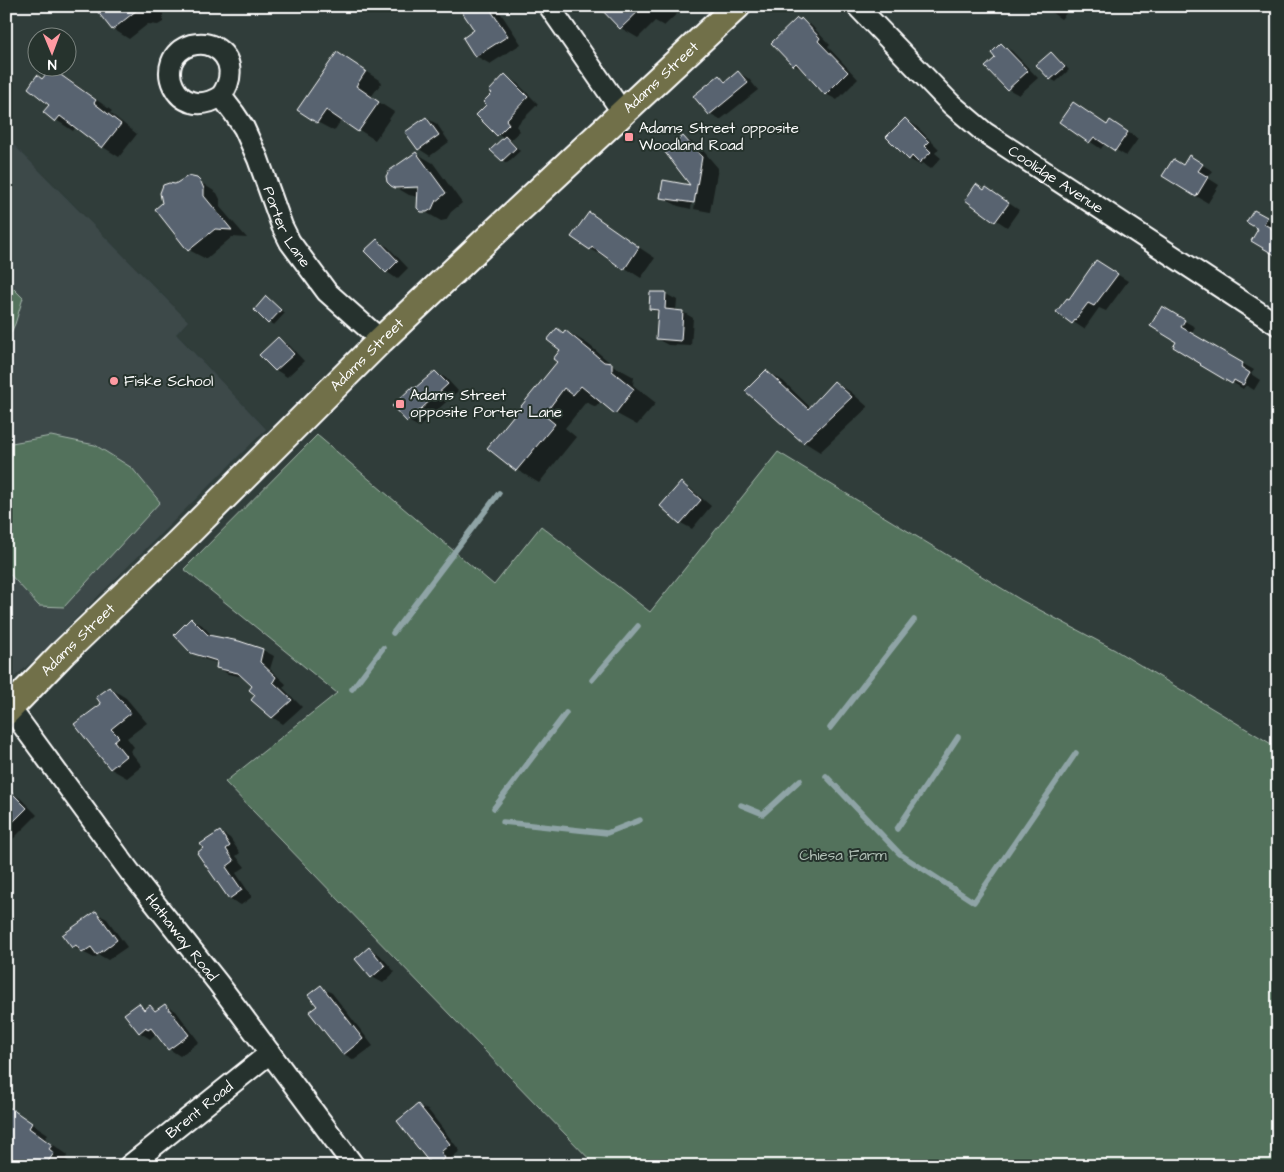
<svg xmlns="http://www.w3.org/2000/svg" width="1284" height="1172" font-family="'Architects Daughter',sans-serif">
<rect width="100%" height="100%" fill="#303d3a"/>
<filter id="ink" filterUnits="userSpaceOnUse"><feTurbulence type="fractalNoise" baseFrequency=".02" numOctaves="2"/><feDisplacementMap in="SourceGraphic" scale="10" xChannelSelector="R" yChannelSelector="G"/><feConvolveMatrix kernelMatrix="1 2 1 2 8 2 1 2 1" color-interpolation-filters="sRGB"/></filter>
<g filter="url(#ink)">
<path fill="#3c484a" d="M6 137 188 321 176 334 266 429 33 661 6 684Z"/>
<path fill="#52725c" stroke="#a8b8ae" d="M6 281 23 298 15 324 6 343Z
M317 435 494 585 541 526 650 612 778 452 1021 600 1115 650 1278 748V1166H596L225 782 337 693 184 569Z
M51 436 95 445 132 468 160 502 64 607 39 606 6 570V444Z"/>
<path fill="#0007" fill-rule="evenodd" d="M94 6H171L163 12V22L158 25 148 24 129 39 113 29Z
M460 6H496L521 44 490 64 476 56V31Z
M613 6H685L664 26 655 21 638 38 621 28 606 13Z
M1042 6H1073L1061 19Z
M802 20 812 26 830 45 828 47 858 79 837 100 826 94 805 72 794 65Z
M1002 45 1012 51 1038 78 1019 95 1008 89 987 67 997 58Z
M338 53 382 82 371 97 394 112 375 140 342 119 334 131 317 122Z
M1051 53 1056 56 1069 70 1056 82 1051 79 1038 65Z
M51 69 68 79 112 111 110 113 137 134 119 157 103 147 76 127 73 131 44 112 50 104 43 80Z
M738 72 749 79 758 90 720 120 709 114 719 77 727 81Z
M505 76 516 82 538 104 516 126 520 131 510 140 520 151 507 163 502 160 504 138 498 135 488 105Z
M1074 103 1108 126 1111 121 1138 139 1126 156 1105 143 1101 149 1061 122Z
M426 118 437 124 449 142 430 156 419 149 407 132Z
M905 119 916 126 939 149 935 153 941 158 931 169 922 163 920 165 909 159Z
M683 137 700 147 718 168 710 212 694 209 697 191H694L691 209 678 206 661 197 693 186Z
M416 153 433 163 462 203 451 212 446 220 441 221 420 209 418 197 409 195 392 185ZM403 186H424V189H403Z
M1189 157 1213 171 1208 178 1219 185 1208 203 1163 176 1183 166Z
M197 180 217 193 220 199V207L247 238 232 237 206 259 189 250 164 203 176 185Z
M986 188 1019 210 1007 227 966 200Z
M1255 211 1277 225 1274 231 1260 229Z
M589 214 655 258 641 278 608 257 607 258 590 249Z
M377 241 388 247 408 268 397 279 387 272Z
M1107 268 1128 281 1106 311 1099 308 1084 329 1058 312Z
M666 294 677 300 676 311 683 312 693 318 691 346 668 345 657 339 659 313 650 308Z
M267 298 285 313 274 325 269 323Z
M1162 308 1195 327 1191 334 1254 370 1251 374 1260 380 1254 390 1246 385 1243 389 1175 347 1178 342Z
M557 329 564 333 566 331 588 344 614 366 634 377 633 385 656 403 637 425 615 413 601 401 596 407 586 402 565 428 576 437 539 483 517 470 489 448 559 362 562 350Z
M278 339 289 345 304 361 287 377 276 370 261 355Z
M766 371 783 381 811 408 834 382 851 392 868 407 820 452 804 442Z
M435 372 446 378 458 391 419 427 408 421Z
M681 484 692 490 711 506 692 529 681 523Z
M191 619 202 625 214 638 263 650 274 656 270 669 286 684 283 688 302 707 283 724 272 717 253 686 244 677 228 674 217 667 218 663 204 659 192 652Z
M110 688 126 698 147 723 127 738 134 747 130 751 142 766 127 778 111 769 76 725 103 704Z
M9 792 20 798 37 815 6 846V795Z
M220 832 230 838 240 853 236 856 245 867 236 873 252 897 241 905 230 899 198 853Z
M96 913 107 919 127 947 108 960 99 955 94 958 73 947Z
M369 948 380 955 395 972 383 983 372 977Z
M321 987 332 993 373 1046 354 1060 344 1054 319 1006Z
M139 1005 147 1009 150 1007 158 1011 165 1005 176 1011 199 1042 180 1056 169 1049 157 1033 150 1039 139 1032Z
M418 1105 429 1111 460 1151 451 1158 455 1164 453 1166H434Z
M12 1110 48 1134 45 1139 68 1155 65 1159 70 1163 68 1166H6Z
M272 1162 278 1166H266Z"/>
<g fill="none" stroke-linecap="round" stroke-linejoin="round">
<path stroke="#8fa4a6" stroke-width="5.5" d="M393 633 499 493
M592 680 638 626
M352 689 383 648
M830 728 914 620
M826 776 900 854 974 902 1076 753
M741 805 763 814 800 780
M494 808 566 713
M503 822 607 833 640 820
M897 829 958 737"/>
</g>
<path fill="#586370" stroke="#fff" d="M93 6H142L112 30Z
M458 6H488L508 36 475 57 463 38 474 30Z
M598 6H644L620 29Z
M797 18 800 20 801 18 820 38 818 41 848 72 825 95 796 63 793 66 771 43Z
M1001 43 1028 71 1007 90 985 67 995 58 991 53Z
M337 52 366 71 356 86 379 102 358 132 326 110 317 123 297 110Z
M1051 52 1065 67 1050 80 1036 65Z
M51 68 96 100 94 103 121 124 102 148 60 116 55 122 43 112 49 105 28 88 37 75 42 79Z
M738 71 748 83 709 115 693 96 719 75 725 82Z
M505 74 528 97 506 120 509 124 497 136 476 115 486 105 483 102 492 93 489 91Z
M1073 102 1107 125 1110 120 1128 132 1115 151 1094 137 1089 143 1059 122Z
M426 117 439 135 418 150 405 132Z
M905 118 929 142 925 146 931 152 919 163 912 156 909 160 886 137Z
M505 136 516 148 502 161 490 150Z
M683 136 702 157 694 203 660 198 663 180 690 185 664 151Z
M416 152 446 193 435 202 432 209 427 212H421L417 208 418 187 395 188 391 186 387 182 386 176 390 170Z
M1189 155 1203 164 1198 171 1208 177 1196 197 1162 176 1173 159 1183 165Z
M188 176 197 178 201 182 204 189V196L232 230 215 229 188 251 155 209 162 203 160 193 163 185 169 183 175 184Z
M976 184 984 190 986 187 1009 203 995 222 965 200Z
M1254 210 1267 217 1264 224 1278 232V257L1251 241 1258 229 1246 222Z
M589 212 639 247 624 270 592 247 590 250 571 237Z
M377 239 398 261 386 273 364 251Z
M1096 260 1118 274 1094 306 1088 303 1072 324 1056 312 1067 298 1069 299Z
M650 292H666L665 309 683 311 681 341 656 339 658 310 649 309Z
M266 296 281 310 268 324 254 310Z
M1162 306 1185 320 1181 327 1243 363 1241 367 1250 373 1243 385 1234 380 1232 384 1200 365 1201 364 1173 347 1176 342 1150 326Z
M557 328 563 333 565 330 604 362 612 363V371L634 389 615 414 581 386 573 395 564 388 544 415 555 424 516 471 487 448 557 362 553 359 560 350 547 340Z
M278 337 294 354 275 371 259 355Z
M766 370 808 409 834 381 852 397 803 443 745 391Z
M435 371 448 384 407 422 392 406 413 386 415 388Z
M681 482 701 500 680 524 660 506Z
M191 618 208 635 239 641 263 649 260 662 276 677 273 682 292 700 272 718 251 700 255 695 249 690 252 686 238 673 216 668 217 661 191 653 174 635Z
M110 687 131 713 111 729 119 737 114 741 126 756 110 769 74 724 101 704 96 697Z
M6 787 27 808 6 829Z
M220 831 230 846 226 849 234 861 226 867 242 890 229 899 197 853 203 848 200 844Z
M96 911 117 940 97 955 91 947 82 953 76 945 72 948 62 935Z
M369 947 385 966 371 978 355 959Z
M321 985 363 1039 343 1055 309 1012 317 1006 308 995Z
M139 1003 144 1010 150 1005 155 1011 165 1004 189 1035 168 1050 151 1028 148 1030 146 1027 139 1033 124 1014Z
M418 1104 450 1144 441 1152 445 1158 435 1166H432L397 1121Z
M6 1105 32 1123 29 1128 52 1145 49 1149 54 1153 45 1166H6Z"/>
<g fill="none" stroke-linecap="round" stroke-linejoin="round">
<g stroke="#fff" stroke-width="24">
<g id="minor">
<path d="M549 6 623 113"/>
<path id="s1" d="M857 6 951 104 984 132 1278 325"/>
<path id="s2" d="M221 96C176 125 149 58 191 45 199 43 207 43 214 47 234 58 233 80 221 96L234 113 244 128 258 159 282 226 290 242 327 292 381 340"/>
<path id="s3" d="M6 710 10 708 130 872 218 983 354 1166"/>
<path id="s4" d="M129 1166 270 1053"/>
</g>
</g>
<g stroke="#fff" stroke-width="30">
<g id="major">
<path id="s5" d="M6 712 62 654 177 544 381 340 498 229 737 6"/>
</g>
</g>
<use href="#minor" stroke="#26332d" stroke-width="20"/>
<use href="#major" stroke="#71704a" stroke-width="26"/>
</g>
</g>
<g fill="#ff9aa2" stroke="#26332d" stroke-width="2">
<rect x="624" y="132" width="10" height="10" rx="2.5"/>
<circle cx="114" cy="381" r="5"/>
<rect x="395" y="399" width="10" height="10" rx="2.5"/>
</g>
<g text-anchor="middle" stroke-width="4" stroke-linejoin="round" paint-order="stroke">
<g font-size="15" fill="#fff" stroke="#26332d">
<text dy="5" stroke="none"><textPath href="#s5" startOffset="912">Adams Street</textPath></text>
<text dy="5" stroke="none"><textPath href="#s1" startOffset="265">Coolidge Avenue</textPath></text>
<text dy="5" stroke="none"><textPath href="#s2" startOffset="335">Porter Lane</textPath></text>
<text dy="5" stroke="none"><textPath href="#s5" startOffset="508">Adams Street</textPath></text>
<text dy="5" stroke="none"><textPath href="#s5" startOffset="102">Adams Street</textPath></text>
<text dy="5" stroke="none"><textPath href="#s3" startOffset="291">Hathaway Road</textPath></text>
<text dy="5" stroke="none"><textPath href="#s4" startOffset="90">Brent Road</textPath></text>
</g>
<g font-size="15" fill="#fff" stroke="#26332d" text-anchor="start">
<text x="639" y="133">Adams Street opposite<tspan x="639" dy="17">Woodland Road</tspan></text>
<text x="124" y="386">Fiske School</text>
<text x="410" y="400">Adams Street<tspan x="410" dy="17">opposite Porter Lane</tspan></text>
</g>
<g font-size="15" fill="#b1c0b6" stroke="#26332d">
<text x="843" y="860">Chiesa Farm</text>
</g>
</g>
<rect width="1284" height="1172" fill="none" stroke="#26332d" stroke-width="25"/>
<rect x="12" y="12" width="1259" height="1147" fill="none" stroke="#fff" stroke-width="2" filter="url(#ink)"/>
<g transform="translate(52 52) rotate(179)"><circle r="24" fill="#26332d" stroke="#7d8581"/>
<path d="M0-4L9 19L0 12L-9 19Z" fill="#ff9aa2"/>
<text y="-8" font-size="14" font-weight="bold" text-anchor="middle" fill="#ffffff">N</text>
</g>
</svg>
